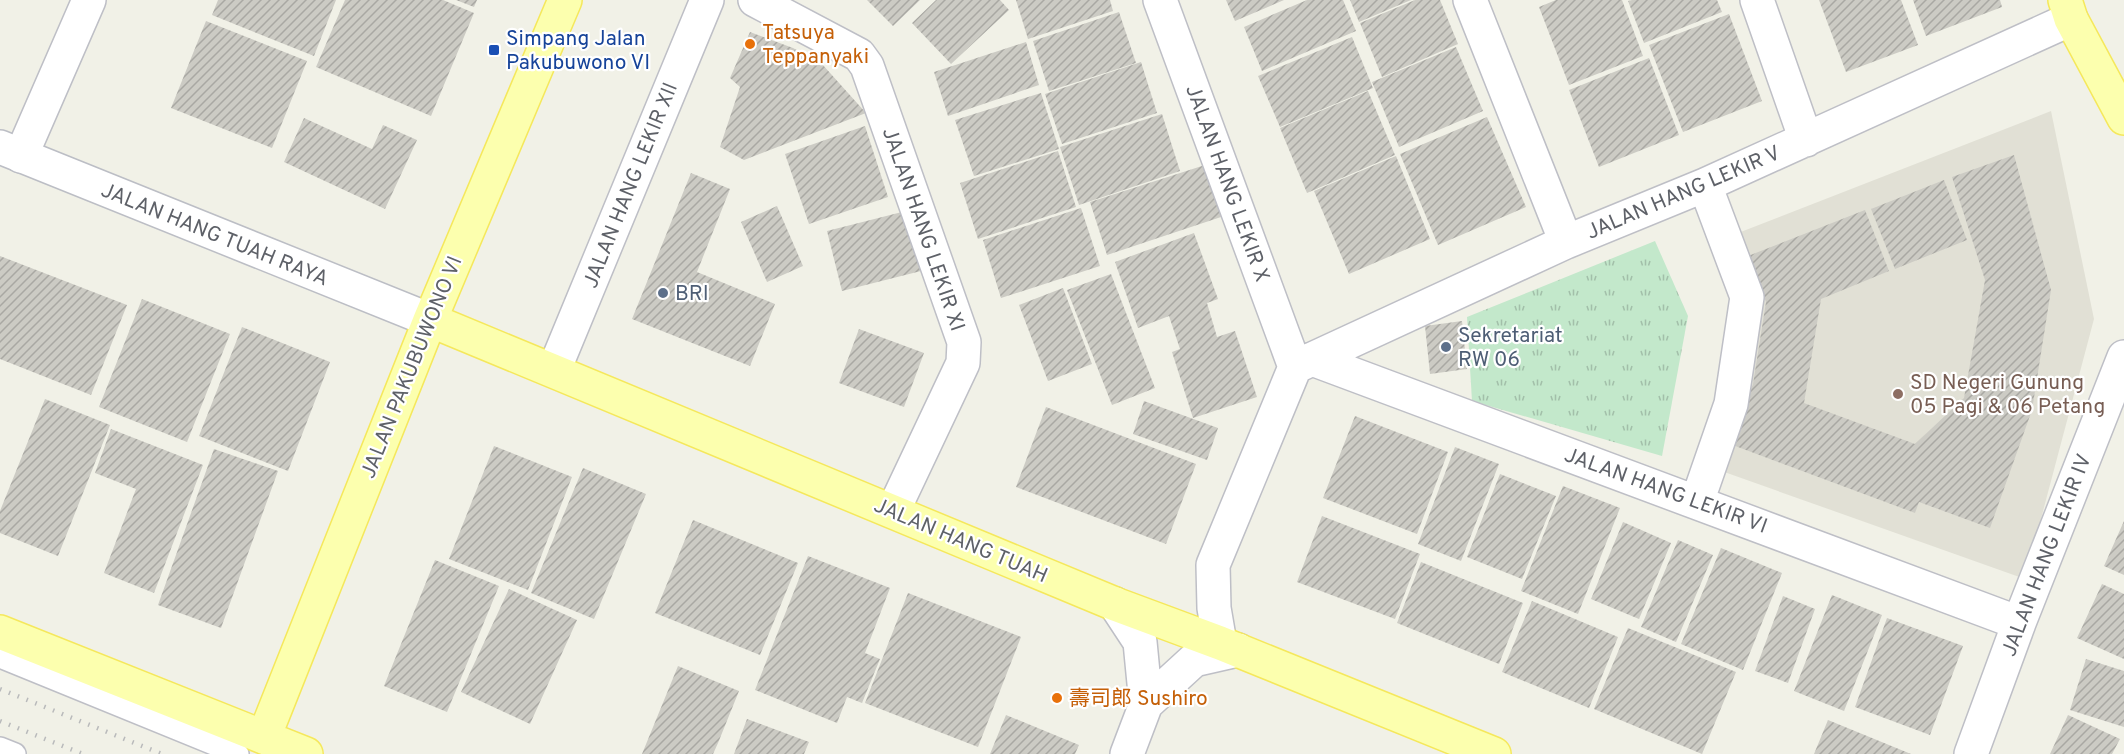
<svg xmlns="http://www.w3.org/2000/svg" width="2124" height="754" font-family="Overpass,'Noto Sans SC',sans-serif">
<defs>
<pattern id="grass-tufts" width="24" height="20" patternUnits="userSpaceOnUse" patternTransform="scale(1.5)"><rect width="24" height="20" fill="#c3e8cb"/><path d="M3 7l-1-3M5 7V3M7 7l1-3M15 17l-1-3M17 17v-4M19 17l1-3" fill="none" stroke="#a2bfa9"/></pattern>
<pattern id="building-hatch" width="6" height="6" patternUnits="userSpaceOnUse" patternTransform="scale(1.5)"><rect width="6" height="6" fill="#cccbc4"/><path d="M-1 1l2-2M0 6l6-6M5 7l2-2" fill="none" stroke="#a9a8a3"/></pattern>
</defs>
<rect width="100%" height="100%" fill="#f1f1e7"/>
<path fill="#e1e0d5" d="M2051 111 2094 319 2025 579 1713 468 1737 275 1733 235Z"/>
<path fill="url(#grass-tufts)" d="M1655 241 1688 316 1662 456 1472 401 1467 317Z"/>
<path fill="url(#building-hatch)" d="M218 0H336L314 56 212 15Z
M345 0H443L474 13 431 116 316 67Z
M456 0H477L474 7Z
M867 0H920L893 26Z
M936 0H1000L1009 10 951 64 912 23Z
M1016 0H1110L1113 11 1028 39Z
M1226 0H1284L1235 21Z
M1307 0H1343L1356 31 1262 71 1244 27Z
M1350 0H1411L1359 22Z
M1415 0H1440L1458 44 1382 77 1360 23Z
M1556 0H1622L1643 56 1569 85 1539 7Z
M1632 0H1717L1722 12 1644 43 1628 1Z
M1819 0H1901L1918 45 1846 72Z
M1913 0H2000L2002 7 1926 36Z
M1119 12 1136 63 1049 91 1033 41Z
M1729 14 1762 101 1683 132 1649 45Z
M206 21 307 61 272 148 171 108Z
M750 32 793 48 822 64 866 113 744 160 720 147 740 87 730 78Z
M1352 37 1373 88 1280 127 1258 76Z
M1026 42 1039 85 948 116 934 72Z
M1456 47 1483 111 1399 147 1372 82Z
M1649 58 1679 135 1599 167 1569 90Z
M1141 62 1157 113 1062 144 1045 94Z
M1368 91 1395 155 1307 193 1280 128Z
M1041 93 1059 149 974 176 955 120Z
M1162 114 1180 171 1079 205 1060 147Z
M1487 117 1526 207 1438 245 1400 154Z
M304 118 372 149 383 125 417 140 385 209 284 162Z
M865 126 888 197 809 224 785 154Z
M1058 151 1076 207 978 239 960 183Z
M2014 155 2051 290 2032 410 1990 528 1919 502 1915 513 1730 444 1753 384 1766 302 1748 256 1865 210 1889 271 1821 299 1804 403 1915 444 1964 398 1985 280 1952 177Z
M1396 156 1430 239 1349 274 1314 191Z
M1205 165 1221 217 1107 255 1090 202Z
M691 173 730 189 697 272 775 304 750 366 632 319Z
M1944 180 1967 240 1895 269 1871 209Z
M777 206 803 266 767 282 741 222Z
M1081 208 1100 266 1001 298 983 240Z
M906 211 921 271 842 291 827 231Z
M1194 233 1218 299 1207 303 1217 337 1235 331 1257 397 1193 418 1172 352 1180 349 1169 316 1138 328 1115 262Z
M0 256 127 305 91 395 0 359Z
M1111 274 1155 388 1112 405 1067 290Z
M1063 288 1092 364 1048 381 1019 305Z
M142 299 230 334 187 442 99 407Z
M1462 321 1467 369 1430 374 1425 326Z
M242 327 330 362 288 471 199 436Z
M859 329 924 353 904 407 839 383Z
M45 399 110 425 58 556 0 533V511Z
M1144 401 1218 428 1207 460 1133 434Z
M1046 407 1196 464 1166 544 1016 487Z
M1355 416 1448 452 1417 534 1323 498Z
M111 429 203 465 154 593 104 573 136 489 95 473Z
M494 446 572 477 528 590 449 559Z
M1455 447 1499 464 1461 561 1418 544Z
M214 449 278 471 221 628 158 605Z
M583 468 646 494 594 619 531 593Z
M1500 474 1556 496 1522 579 1467 557Z
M1563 486 1620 508 1578 614 1521 591Z
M1322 516 1420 554 1395 619 1297 582Z
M693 520 798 563 760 655 655 613Z
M2124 521V575L2104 566Z
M1623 522 1671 543 1639 619 1591 599Z
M1678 540 1713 555 1676 642 1641 627Z
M1721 548 1782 573 1743 670 1681 644Z
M808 556 890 588 865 653 880 659 862 703 847 697 837 723 755 690Z
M435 560 499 586 447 712 384 686Z
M1421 562 1523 603 1499 664 1397 623Z
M2102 584 2124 594V659L2077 638Z
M509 589 577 620 530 724 461 692Z
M908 593 1021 637 978 747 865 703Z
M1832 595 1882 615 1844 711 1794 691Z
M1783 596 1815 609 1788 683 1755 671Z
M1532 601 1618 637 1589 708 1502 672Z
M1887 618 1963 646 1930 735 1855 707Z
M1628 628 1736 672 1702 754 1594 709Z
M2086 659 2124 671V727L2070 710Z
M678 666 739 691 718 743 713 754H642Z
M1006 715 1079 745 1075 754H990Z
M2068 715 2120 739 2112 754H2050Z
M747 719 809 742 804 754H734Z
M1828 720 1911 754H1814Z"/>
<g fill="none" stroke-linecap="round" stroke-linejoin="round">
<g stroke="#bebfc6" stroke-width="24">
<path id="lane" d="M0 657 238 754
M0 748 15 754"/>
</g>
<g stroke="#bebfc6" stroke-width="36">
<path id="street" d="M755 0 859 55 867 66 964 342 963 363 893 511
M1160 0 1295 367
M1470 0 1566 242
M1757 0 1806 140
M21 156 89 0
M1312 359 2019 623
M1295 367 1566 242 1705 185 2071 19
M554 370 707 0
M1697 502 1731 404 1747 297 1705 185
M1115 604 1140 642 1146 704 1127 754
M1220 643 1214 608 1213 565 1295 367
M1146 704 1194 660 1238 650
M1971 754 2019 623 2124 357"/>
</g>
<g stroke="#bcbec5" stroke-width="36">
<path id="secondary" d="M0 147 430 320"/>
</g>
<g stroke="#f5e85c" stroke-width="36">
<path id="primary" d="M2065 0 2071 19 2124 118
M430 320 1115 604 1220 643 1494 754
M0 632 306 754
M264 737 430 320 565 0"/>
</g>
<use href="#lane" stroke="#fff" stroke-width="21"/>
<use href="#street" stroke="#fff" stroke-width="33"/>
<use href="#secondary" stroke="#fff" stroke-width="33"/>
<use href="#primary" stroke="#fcffae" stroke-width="33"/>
<path stroke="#b9babb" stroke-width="4.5" stroke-dasharray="1.5 8" stroke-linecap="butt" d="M0 689 162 754
M0 721 83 754"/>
</g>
<g fill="#e8710a" stroke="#fff" stroke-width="2">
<circle cx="750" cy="44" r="6"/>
<circle cx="1057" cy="698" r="6"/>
</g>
<rect fill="#1a4fb4" stroke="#fff" stroke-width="2" x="488" y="44" width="12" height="12" rx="3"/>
<g fill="#5c6f8a" stroke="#fff" stroke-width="2">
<circle cx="663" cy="293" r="6"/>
<circle cx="1446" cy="347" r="6"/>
</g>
<circle fill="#8d6e63" stroke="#fff" stroke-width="2" cx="1898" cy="394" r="6"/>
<g text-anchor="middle" stroke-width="4.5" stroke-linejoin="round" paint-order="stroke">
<g font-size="21" fill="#c56008" stroke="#fff" text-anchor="start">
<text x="762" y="39">Tatsuya<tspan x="762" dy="24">Teppanyaki</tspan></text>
<text x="1069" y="705">壽司郎 Sushiro</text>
</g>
<g font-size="21" fill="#164399" stroke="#fff" text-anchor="start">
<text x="506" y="45">Simpang Jalan<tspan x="506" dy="24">Pakubuwono VI</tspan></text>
</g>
<g font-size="21" fill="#5e6168" stroke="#fff">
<text transform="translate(1228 183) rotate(70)" y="7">JALAN HANG LEKIR X</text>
<text transform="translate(630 185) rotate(-68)" y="7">JALAN HANG LEKIR XII</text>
<text transform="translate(1683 192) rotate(-23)" y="7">JALAN HANG LEKIR V</text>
<text transform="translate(924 229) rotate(71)" y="7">JALAN HANG LEKIR XI</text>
<text transform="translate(215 234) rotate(22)" y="7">JALAN HANG TUAH RAYA</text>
<text transform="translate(411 367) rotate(-68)" y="7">JALAN PAKUBUWONO VI</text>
<text transform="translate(1666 490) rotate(20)" y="7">JALAN HANG LEKIR VI</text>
<text transform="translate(961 540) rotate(23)" y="7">JALAN HANG TUAH</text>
<text transform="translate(2046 555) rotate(-69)" y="7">JALAN HANG LEKIR IV</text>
</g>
<g font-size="21" fill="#4e5e75" stroke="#fff" text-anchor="start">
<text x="675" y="300">BRI</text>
<text x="1458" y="342">Sekretariat<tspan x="1458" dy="24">RW 06</tspan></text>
</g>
<g font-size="21" fill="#785e54" stroke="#fff" text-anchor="start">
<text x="1910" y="389">SD Negeri Gunung<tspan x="1910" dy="24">05 Pagi &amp; 06 Petang</tspan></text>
</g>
</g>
</svg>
